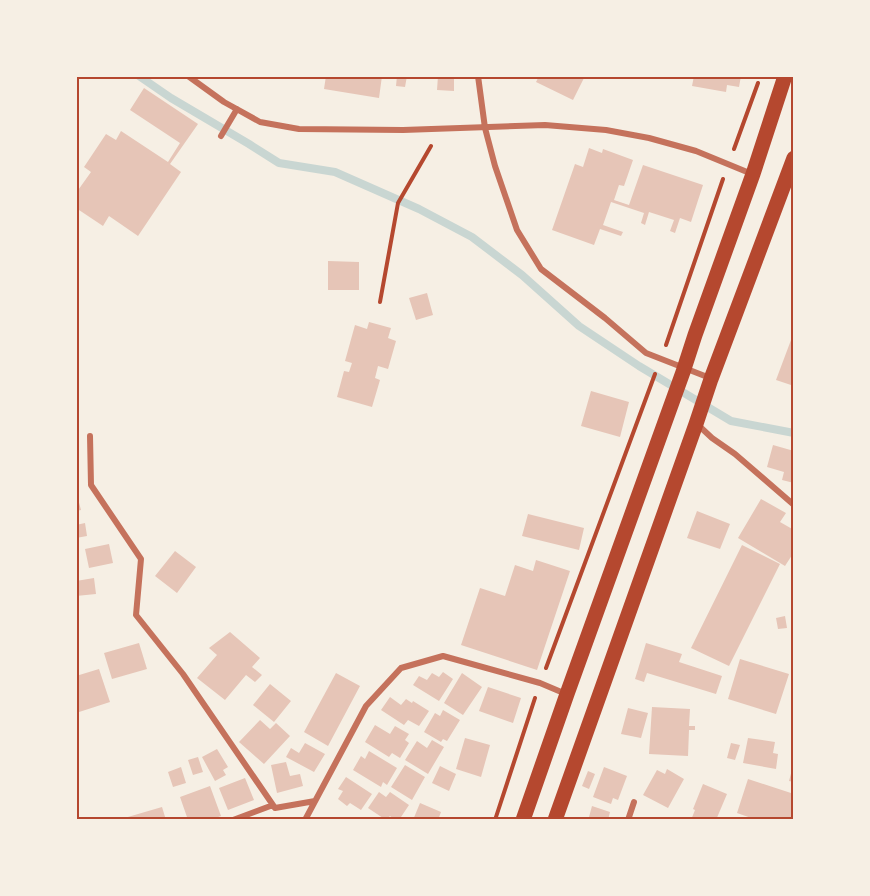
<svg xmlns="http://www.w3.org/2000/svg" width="870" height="896" font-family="'Nunito Sans',sans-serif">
<rect width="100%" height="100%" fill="#f6efe4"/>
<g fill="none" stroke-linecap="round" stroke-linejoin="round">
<path stroke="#c9d6d2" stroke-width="8" d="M139 76 171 98 249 144 279 163 335 172 419 209 472 237 522 275 579 326 639 366 731 421 794 433"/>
</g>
<path fill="#e6c5b7" d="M326 76H382L379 98 324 89Z
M397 76H407L405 87 396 86Z
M438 76H454V91L437 90Z
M539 76H585L573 100 536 82Z
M694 76H741L739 87 727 85 726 92 692 86Z
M144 88 198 124 170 164 181 172 138 236 109 216 103 226 76 208V193L91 172 84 167 106 134 116 140 121 131 168 162 180 143 130 110Z
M589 148 602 153 603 149 633 160 624 186 619 185 614 200 629 205 643 165 703 185 691 222 680 218 675 233 670 231 674 220 649 212 645 225 641 223 644 213 611 202 603 225 623 232 621 236 600 229 594 245 552 230 575 164 583 167Z
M328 261 359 262V290H328Z
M427 293 433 315 416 320 409 298Z
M369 322 391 328 388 338 396 341 388 369 378 366 375 378 380 380 372 407 337 397 344 371 349 372 352 363 345 361 355 325 367 329Z
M791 340H794V386L776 380Z
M591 391 629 402 620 437 581 426Z
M773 445 794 451V483L782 480 784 472 767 467Z
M77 495 81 510 76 511V496Z
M761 499 786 513 780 522 794 530V552L785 566 738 538Z
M697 511 730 524 720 549 687 538Z
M528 514 584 528 579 550 522 536Z
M85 523 87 536 76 538V525Z
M109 544 113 563 89 568 85 549Z
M742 545 780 564 729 666 691 648Z
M175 551 196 567 177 593 155 576Z
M536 560 570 571 537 670 461 645 480 588 505 596 515 565 533 571Z
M94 578 96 594 76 596V581Z
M785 616 787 628 778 629 776 618Z
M230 632 260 658 252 667 262 675 255 682 246 675 225 700 197 678 217 655 209 648Z
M139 643 147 669 112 679 104 653Z
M646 643 682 654 679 662 722 676 716 694 647 673 644 682 635 679Z
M740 659 789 674 776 714 728 699Z
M99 669 110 702 76 713V676Z
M443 672 453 679 439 701 413 685 419 676 427 680 432 673 439 677Z
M336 673 360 686 328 746 304 732Z
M462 673 482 687 463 715 444 703Z
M270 684 291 701 274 722 253 705Z
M488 687 521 698 513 723 479 711Z
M390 697 401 705 406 699 412 703 413 701 429 711 419 726 408 720 404 725 381 710Z
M652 707 690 709 689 726H695V730H689L688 756 649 754Z
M628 708 648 713 641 738 621 734Z
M443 710 460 720 447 741 443 739 441 742 424 732 435 713 440 716Z
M260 720 270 729 276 723 290 736 264 764 239 742Z
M375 725 390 734 395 726 409 734 405 740 409 743 400 758 392 753 389 757 365 742Z
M465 738 490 745 481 777 456 769Z
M748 738 775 742 773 753 778 754 776 769 743 763Z
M432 740 444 747 428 774 405 760 417 741 427 748Z
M305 743 325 754 314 772 286 757 291 748 299 753Z
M731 743 740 745 735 760 727 758Z
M217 749 228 767 223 770 226 775 215 781 202 757Z
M369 751 397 768 387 785 383 782 381 787 353 770 361 756 365 759Z
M198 757 203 772 193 775 188 760Z
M286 762 290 776 300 774 303 786 277 793 271 765Z
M405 765 425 777 412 800 391 787Z
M440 766 456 774 449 791 432 783Z
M793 766H794V782L789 781Z
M181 767 186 783 173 787 168 772Z
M604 767 627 776 618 800 613 798 611 804 593 797Z
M667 769 684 779 668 808 643 795 657 770 665 774Z
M588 771 595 774 589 789 582 786Z
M346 777 372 794 361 810 350 803 347 806 338 799 343 791 338 789Z
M245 778 254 800 228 810 219 788Z
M748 779 794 794V820H757L737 813Z
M703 784 727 794 716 820H691L695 810 693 809Z
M210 786 221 816 210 820H188L180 797Z
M379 792 386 797 390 792 409 805 399 820H395L390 816 386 820 368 808Z
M420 803 441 812 438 820H413Z
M592 806 610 812 608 820H595L589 817Z
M162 807 166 820H121V819Z"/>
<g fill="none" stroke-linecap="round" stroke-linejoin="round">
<path stroke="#b5482f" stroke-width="4" d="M734 149 758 83
M380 302 398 203 431 146
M666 345 723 179
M546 668 655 374
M495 820 535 698"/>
<path stroke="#c5725c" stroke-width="6" d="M188 76 224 102 260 122 299 129 403 130 545 125 606 130 649 138 696 151 752 174
M478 76 485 128 495 166 517 230 541 269 605 318 646 353 710 378
M221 136 237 109
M697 424 712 438 735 454 794 505
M90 436 91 485 141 559 136 615 183 674 275 808 315 801
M233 820 273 805
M305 820 366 706 401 668 443 656 540 683 566 694
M628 820 634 802"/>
<path stroke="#b5482f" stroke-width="15" d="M523 820 567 694 683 372 695 335 753 174 785 76
M555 820 696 424 711 379 794 158"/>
</g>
<rect width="870" height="896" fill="none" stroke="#f6efe4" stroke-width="156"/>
<rect x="78" y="78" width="714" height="740" fill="none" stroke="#b5482f" stroke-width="2"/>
</svg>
